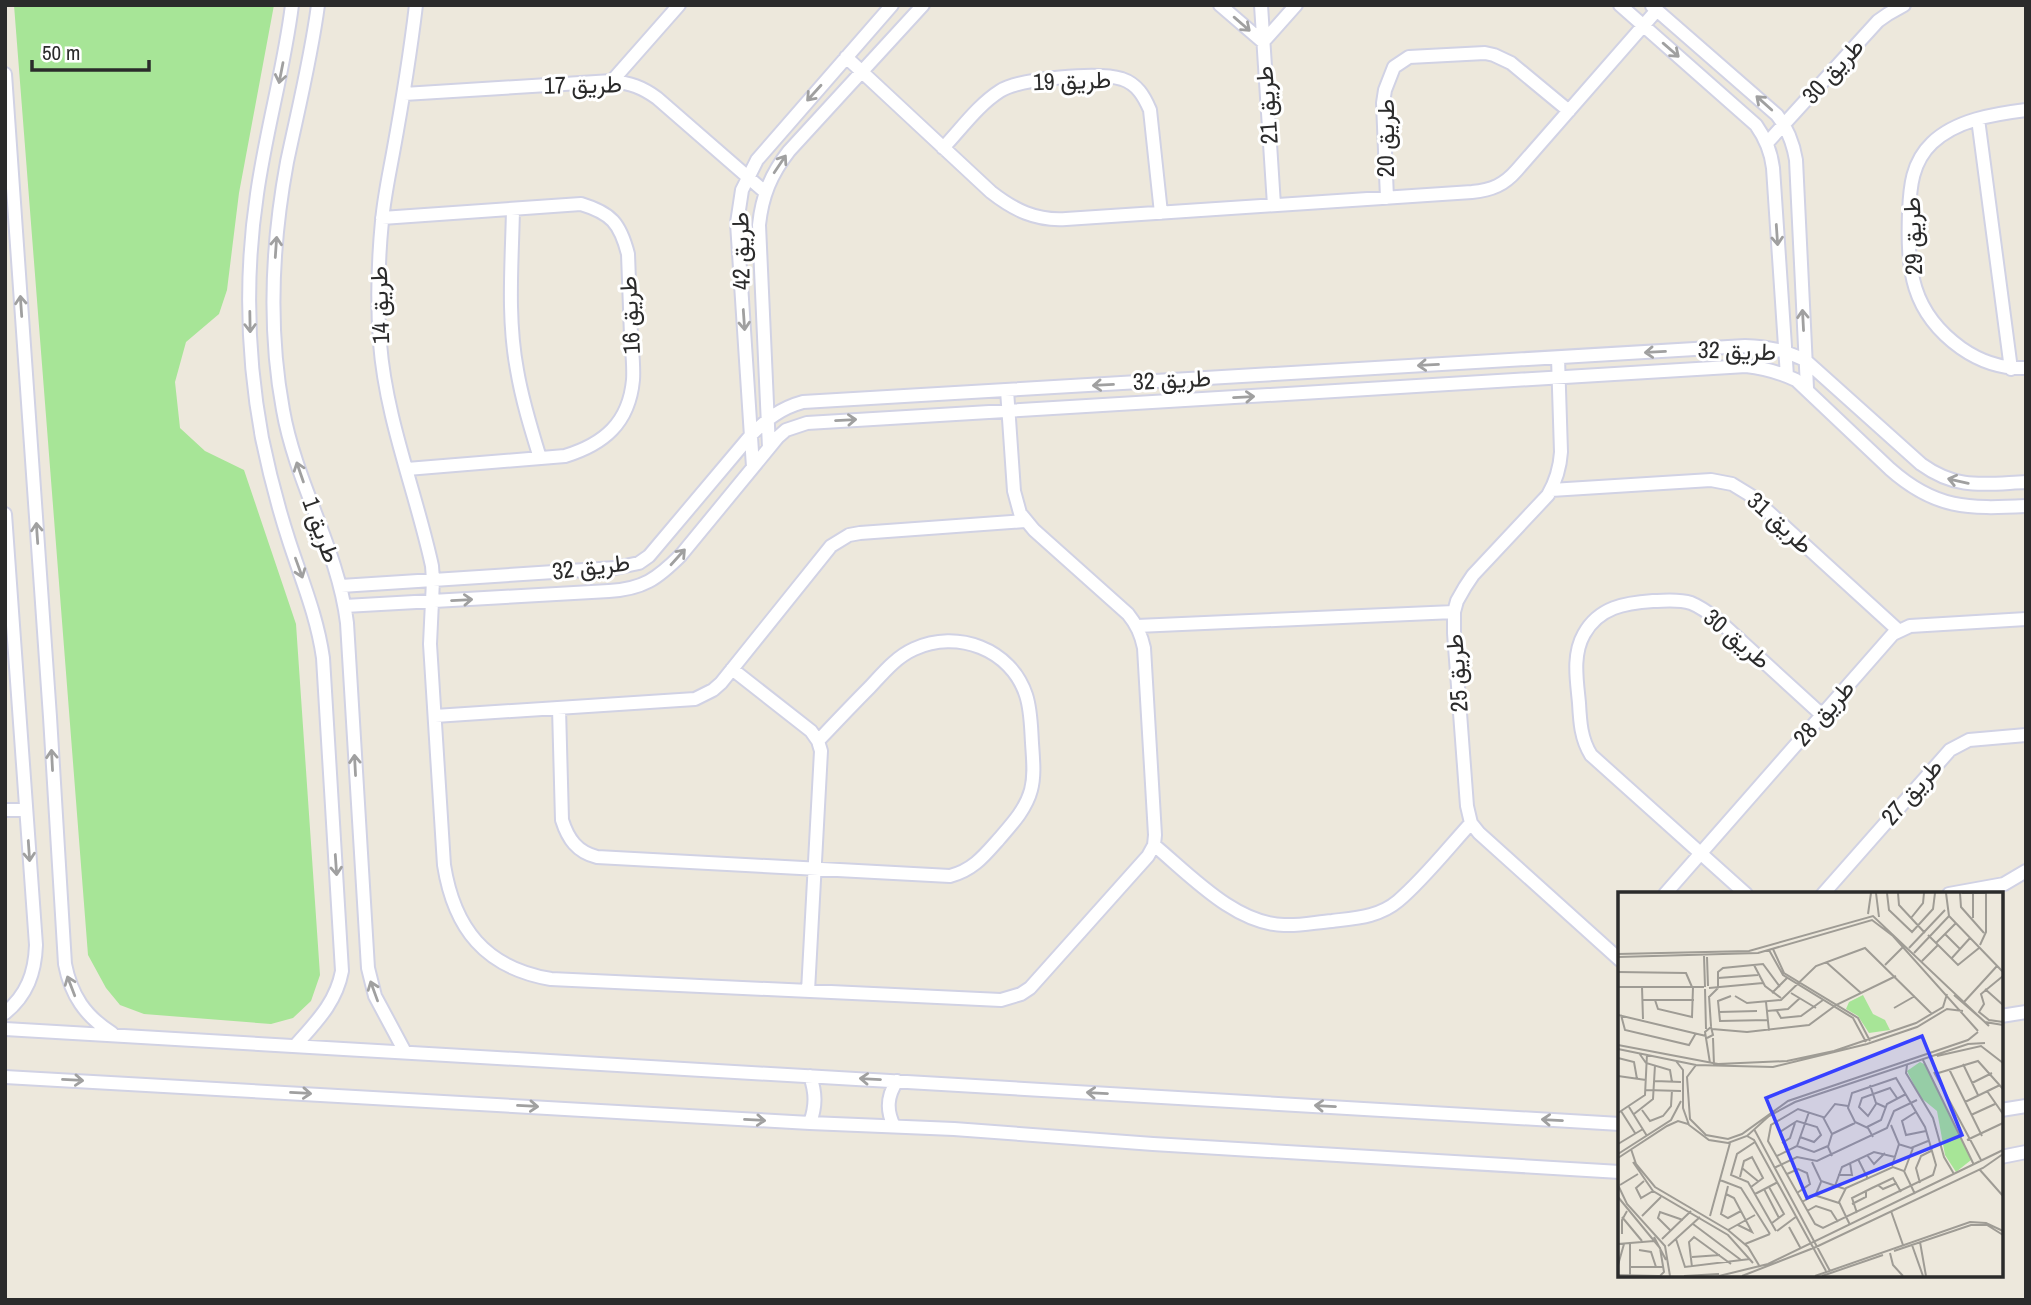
<svg xmlns="http://www.w3.org/2000/svg" width="2031" height="1305" font-family="'Archivo Narrow',Vazirmatn,sans-serif">
<rect width="100%" height="100%" fill="#ede8dc"/>
<path fill="#a7e597" d="M14 5H274L239 193 227 290 219 314 186 342 175 382 180 428 205 451 244 470 296 624 320 975 311 1001 293 1018 271 1024 144 1014 120 1005 106 988 88 955Z"/>
<g fill="none" stroke-linecap="round" stroke-linejoin="round">
<g stroke="#d1d2e4" stroke-width="16">
<path id="minor" d="M292 5C284 69 266 130 257 194 245 274 247 357 262 438 269 472 278 507 289 541 302 581 317 616 323 658L342 971C336 1003 316 1022 295 1046
M318 5C311 58 298 110 287 162 272 243 268 329 283 410 296 484 338 549 347 623L368 968 375 996 405 1052
M416 5C410 55 402 104 393 153 389 175 384 198 382 221 378 262 377 302 380 343 386 420 416 492 432 566L433 580 430 644 444 865C454 928 485 968 551 979L1001 1000 1021 994 1030 988 1148 856 1154 845 1155 835 1144 648C1141 634 1137 625 1128 614L1034 530 1020 513 1014 491 1007 390
M1220 5 1263 42 1296 5
M1261 5 1274 205
M1620 5 1756 125C1766 139 1771 151 1773 168L1787 376
M1652 6 1777 115C1788 129 1793 142 1796 160L1807 388
M846 57 991 192C1014 210 1036 221 1066 219L1472 192C1492 190 1504 185 1517 170L1657 10
M5 74 50 717 65 964C71 995 85 1016 112 1033
M612 81 679 5
M404 94 612 81C630 83 642 87 657 98L765 192
M2026 110C1994 114 1956 120 1932 143 1912 162 1910 187 1909 212 1907 270 1911 312 1961 348 1981 362 2001 369 2026 368
M1978 119 2011 369
M1767 143 1878 21 1888 14 1904 5
M943 148C961 129 978 105 1000 91 1021 78 1098 72 1122 79 1137 84 1144 96 1150 110L1161 213
M1387 198 1383 103 1385 90 1394 67 1409 57 1485 53 1494 55 1511 63 1569 111
M513 209C512 262 507 317 517 370 522 400 531 429 540 458
M382 218 581 204C611 213 620 223 628 254 629 281 630 309 631 336 632 350 634 366 633 380 629 423 604 444 565 456L407 469
M1558 358 1561 452C1560 468 1556 481 1548 495L1473 575 1465 587 1457 601 1454 612V633L1467 806 1471 823 1479 833 1620 960
M769 448 759 225C762 196 771 174 789 151L923 5
M753 467 737 223 742 190 757 160 892 5
M1551 490 1711 480 1732 484 1750 495 1899 631
M5 514 36 945C35 973 27 995 5 1013
M341 586 615 568 639 563 649 556 751 435C767 419 781 408 803 402L1745 346C1769 347 1783 350 1805 360L1921 464C1957 490 1983 484 2026 482
M345 606 609 591C643 589 657 579 681 555L778 437 786 430 807 423 1746 366C1764 368 1779 372 1796 380L1890 469C1935 509 1968 509 2026 506
M1137 626 1454 612
M732 669 811 731 818 741 821 751 808 991
M559 708 562 820C568 839 577 852 597 857L950 876C973 870 984 856 999 839 1012 824 1026 809 1031 790 1035 775 1033 759 1032 743 1031 727 1031 710 1026 695 1011 649 957 629 914 649 896 657 883 673 870 687 852 705 835 723 818 741
M435 716 695 699 713 690 721 683 831 546 849 535 860 533 1025 521
M5 810H26
M1154 845C1190 875 1235 924 1284 925 1300 926 1317 922 1332 921 1356 918 1379 917 1398 901 1423 880 1449 847 1471 823
M1665 894 1893 634 1910 626 2026 619
M1746 894 1591 755C1581 739 1580 722 1579 703 1577 681 1572 655 1584 634 1599 607 1625 603 1653 601 1666 601 1678 599 1691 603 1701 607 1709 613 1718 620L1822 715
M1823 894 1950 750 1969 740 2026 735
M1949 894 2004 884 2026 871
M2001 1016 2026 1012
M5 1029 1620 1124
M5 1077 810 1123 954 1129 1153 1144 1620 1172
M2001 1110 2026 1106
M810 1123C816 1106 816 1093 810 1076
M894 1126C886 1110 887 1096 897 1081
M2001 1157 2026 1152"/>
</g>
<use href="#minor" stroke="#fff" stroke-width="12"/>
</g>
<defs><path id="oneway-shaft" d="M-6 0H5M1.5-3L5.5 0L1.5 3" fill="none" stroke-width="1.6" stroke-linecap="round" stroke-linejoin="round" transform="scale(1.75)"/></defs>
<g stroke="#a0a0a0">
<use href="#oneway-shaft" transform="translate(1242 24) rotate(41)"/>
<use href="#oneway-shaft" transform="translate(1671 50) rotate(41)"/>
<use href="#oneway-shaft" transform="translate(281 73) rotate(101)"/>
<use href="#oneway-shaft" transform="translate(814 93) rotate(132)"/>
<use href="#oneway-shaft" transform="translate(1764 103) rotate(-138)"/>
<use href="#oneway-shaft" transform="translate(780 164) rotate(-56)"/>
<use href="#oneway-shaft" transform="translate(1777 235) rotate(86)"/>
<use href="#oneway-shaft" transform="translate(276 247) rotate(-86)"/>
<use href="#oneway-shaft" transform="translate(21 306) rotate(-94)"/>
<use href="#oneway-shaft" transform="translate(744 320) rotate(86)"/>
<use href="#oneway-shaft" transform="translate(1803 320) rotate(-93)"/>
<use href="#oneway-shaft" transform="translate(250 322) rotate(89)"/>
<use href="#oneway-shaft" transform="translate(1655 352) rotate(177)"/>
<use href="#oneway-shaft" transform="translate(1428 365) rotate(177)"/>
<use href="#oneway-shaft" transform="translate(1103 385) rotate(177)"/>
<use href="#oneway-shaft" transform="translate(1244 397) rotate(-3)"/>
<use href="#oneway-shaft" transform="translate(846 420) rotate(-3)"/>
<use href="#oneway-shaft" transform="translate(300 472) rotate(-109)"/>
<use href="#oneway-shaft" transform="translate(1958 481) rotate(-167)"/>
<use href="#oneway-shaft" transform="translate(37 533) rotate(-94)"/>
<use href="#oneway-shaft" transform="translate(678 557) rotate(-48)"/>
<use href="#oneway-shaft" transform="translate(299 568) rotate(70)"/>
<use href="#oneway-shaft" transform="translate(462 600) rotate(-3)"/>
<use href="#oneway-shaft" transform="translate(52 760) rotate(-93)"/>
<use href="#oneway-shaft" transform="translate(355 765) rotate(-93)"/>
<use href="#oneway-shaft" transform="translate(29 851) rotate(86)"/>
<use href="#oneway-shaft" transform="translate(336 865) rotate(86)"/>
<use href="#oneway-shaft" transform="translate(71 986) rotate(-111)"/>
<use href="#oneway-shaft" transform="translate(374 991) rotate(-110)"/>
<use href="#oneway-shaft" transform="translate(870 1079) rotate(-177)"/>
<use href="#oneway-shaft" transform="translate(73 1080) rotate(3)"/>
<use href="#oneway-shaft" transform="translate(301 1093) rotate(3)"/>
<use href="#oneway-shaft" transform="translate(1097 1093) rotate(-177)"/>
<use href="#oneway-shaft" transform="translate(528 1106) rotate(3)"/>
<use href="#oneway-shaft" transform="translate(1325 1106) rotate(-177)"/>
<use href="#oneway-shaft" transform="translate(755 1120) rotate(3)"/>
<use href="#oneway-shaft" transform="translate(1552 1120) rotate(-177)"/>
</g>
<g text-anchor="middle" stroke-width="6" stroke-linejoin="round" paint-order="stroke">
<g font-size="24" fill="#2b2b2b" stroke="#fff">
<text transform="translate(1833 71) rotate(-48)" y="8">طريق 30</text>
<text transform="translate(1072 81) rotate(-2)" y="8">طريق 19</text>
<text transform="translate(583 85) rotate(-1)" y="8">طريق 17</text>
<text transform="translate(1267 105) rotate(-94)" y="8">طريق 21</text>
<text transform="translate(1386 138) rotate(-90)" y="8">طريق 20</text>
<text transform="translate(1913 236) rotate(-92)" y="8">طريق 29</text>
<text transform="translate(741 251) rotate(-91)" y="8">طريق 42</text>
<text transform="translate(380 305) rotate(-92)" y="8">طريق 14</text>
<text transform="translate(630 315) rotate(-93)" y="8">طريق 16</text>
<text transform="translate(1737 351) rotate(2)" y="8">طريق 32</text>
<text transform="translate(1172 380) rotate(-3)" y="8">طريق 32</text>
<text transform="translate(1780 523) rotate(42)" y="8">طريق 31</text>
<text transform="translate(321 530) rotate(70)" y="8">طريق 1</text>
<text transform="translate(591 567) rotate(-7)" y="8">طريق 32</text>
<text transform="translate(1737 639) rotate(40)" y="8">طريق 30</text>
<text transform="translate(1457 673) rotate(-94)" y="8">طريق 25</text>
<text transform="translate(1824 713) rotate(-49)" y="8">طريق 28</text>
<text transform="translate(1912 792) rotate(-49)" y="8">طريق 27</text>
</g>
</g>
<g transform="translate(1618 892)">
<rect width="385" height="385" fill="#ede8dc"/>
<path d="M245 103 255 122 267 128 272 138 251 141 240 124 228 117 231 110ZM302 170 308 173 353 268 338 280 327 263 319 219 302 205 289 179Z" fill="#a7e597"/>
<path fill="none" stroke="#9f9c95" stroke-width="2" d="M258 1 261 25M269 1 271 18 294 40 315 17 317 1M280 1 281 13 307 41M328 1 331 24 385 80M342 1 343 15 366 41M344 1H367M250 22 253 1M293 26 305 11 306 1M355 26V1M327 42 342 57M310 43 340 73 361 56M318 51 338 31M362 53 368 40V1M291 56 327 18M155 57 166 81 240 126 252 149M151 58 165 83 235 126 248 150M296 61 331 24M0 62 131 59 255 24 371 134M86 64 87 95M0 65 140 61 254 28 275 44 360 139M89 65 90 94M333 67 352 46M304 69 320 53M208 70 243 101M136 73 147 94 163 106M267 73 285 55M0 80 68 81 74 95M385 84 363 102 366 112 361 120 371 128 385 130M100 86 140 83M0 95H86M24 95 25 127M91 96 145 91M87 97 88 137M367 97 385 113M154 101 169 86M173 101 198 116M336 103 367 130 385 133M91 104 93 134M113 104 100 109 102 129 150 128M117 104 129 111 163 108 198 74 247 56 314 122M91 105 100 96V80L105 76 145 72 162 95M24 108H76M37 108 40 117 74 125 75 95M148 110 151 139M346 110 379 74M276 116 297 104M149 119 170 117 182 106M159 119 163 126 183 124 205 108M101 120 139 119M0 123 88 144M3 123 7 138 71 153 78 141M94 137 129 140 191 133 218 113 278 84M89 146 95 143 93 135 87 140 92 171M95 146 96 173M0 153 100 172 169 169 216 159 298 131 325 115 329 102M0 157 78 173 155 175 249 152 299 135 329 117 345 119M21 161 28 171 52 178 54 190M319 164 363 154 385 171M0 166 16 170 19 187M305 168 356 273M58 169 65 178V216L71 233 91 248 110 251 129 244 151 224 177 210 350 152 367 151M345 172 360 203M78 173 69 185 72 227 88 243 110 247 124 242 170 209 350 148 360 140M289 173 288 181 315 226 326 265 336 282M331 177 364 244M316 180 363 268M317 182 360 169 385 197M0 184 28 188M37 189 63 190M354 191 374 181M252 193 258 211 267 215M28 198 63 199M369 199 385 222M347 210 382 193M258 212 250 224 241 215 244 206 272 196 279 206M11 215 29 244M24 218 32 229 45 224 53 214 54 198M3 219 17 241M298 220 284 229 288 243 308 239M0 221 27 203 29 162M16 222 35 207 37 173M353 223 377 212M206 226 217 212 230 214M273 233 281 252 274 274M249 235 263 228 269 212 288 202M136 237 212 379M214 242 237 231M129 244 136 248 208 379M349 248 385 231M137 250 119 262 113 283 130 290 158 339M164 251 172 246 177 231M0 252 25 237M280 252 293 256 310 249M179 254 196 260 210 254M13 257 18 272 37 295 110 338 130 355 142 375M169 259 162 240 179 229 199 235 203 243 196 250 182 245M0 262 53 228 63 209M249 263 256 272 267 261M159 264 179 254 191 220M214 264 210 255 214 242 205 225 180 217 153 233 150 249 197 332 205 336 315 283 318 273 307 235 278 186 234 201 230 216 237 230 250 236 255 245M0 266 49 234 60 229 70 232M240 267 250 287M15 270 35 299 110 343 135 371M194 270 203 289 227 297M124 276 141 290M156 276 179 265 199 269 269 236 276 219 299 208M362 278 385 304M286 280 295 256M169 282 180 277 189 281 192 292 179 301M220 283H234L232 271M122 285 126 269 134 265 145 286 133 295M102 288 123 296 152 342M26 289 18 296 23 306 35 299M302 291 298 276 303 264 313 259M0 293 9 312 47 354 52 384M2 293 20 282M260 293 265 297 279 291M110 294 103 322 110 326 123 319M217 294 224 275 256 260 277 265M151 295 166 322 154 331M146 297 161 326M108 302 116 306 134 340 120 333M137 302 160 290M196 303 221 311M0 305 42 356 46 380 42 384 0 383M184 310 198 302 203 290M234 312 248 305V299M189 319 198 314 213 319 220 330M273 319 285 353M239 321 234 306 254 296 275 286 283 300M24 324 43 305M92 324 112 251M4 325 24 349M75 332 123 368M232 333 221 310 228 296 275 275 286 279 297 302M171 335 183 357M110 338 137 323M53 339 40 326 42 320 65 328M159 339 179 324M4 342V328L9 319M36 345 48 368M44 347 73 319M58 347 67 375 132 367M302 350 308 384M0 352 36 349M127 352 152 342M294 353 305 384M50 354 82 325M21 358 33 360 38 375M276 359 353 333H369L385 343M272 361 275 373 285 384M74 365 102 363M0 373 6 352M12 375H46M74 375 71 350 76 345 113 372M12 383V352M66 384 101 382M101 384 150 372 385 258M124 384 198 355 365 276 385 262M197 384 352 330 368 331 385 339M204 384 265 363"/>
<path fill="#3741ff" fill-opacity="0.15" stroke="#3741ff" stroke-width="3.5" d="M304 144 344 243 189 306 148 206Z"/>
<rect width="385" height="385" fill="none" stroke="#2b2b2b" stroke-width="3.5"/>
</g>
<rect width="2031" height="1305" fill="none" stroke="#2b2b2b" stroke-width="14"/>
<path d="M32 60v10h117v-10" fill="none" stroke="#2b2b2b" stroke-width="3.5"/>
<text x="42" y="60" font-size="21" fill="#2b2b2b" stroke="#ffffff" stroke-width="5" paint-order="stroke">50 m</text>
</svg>
